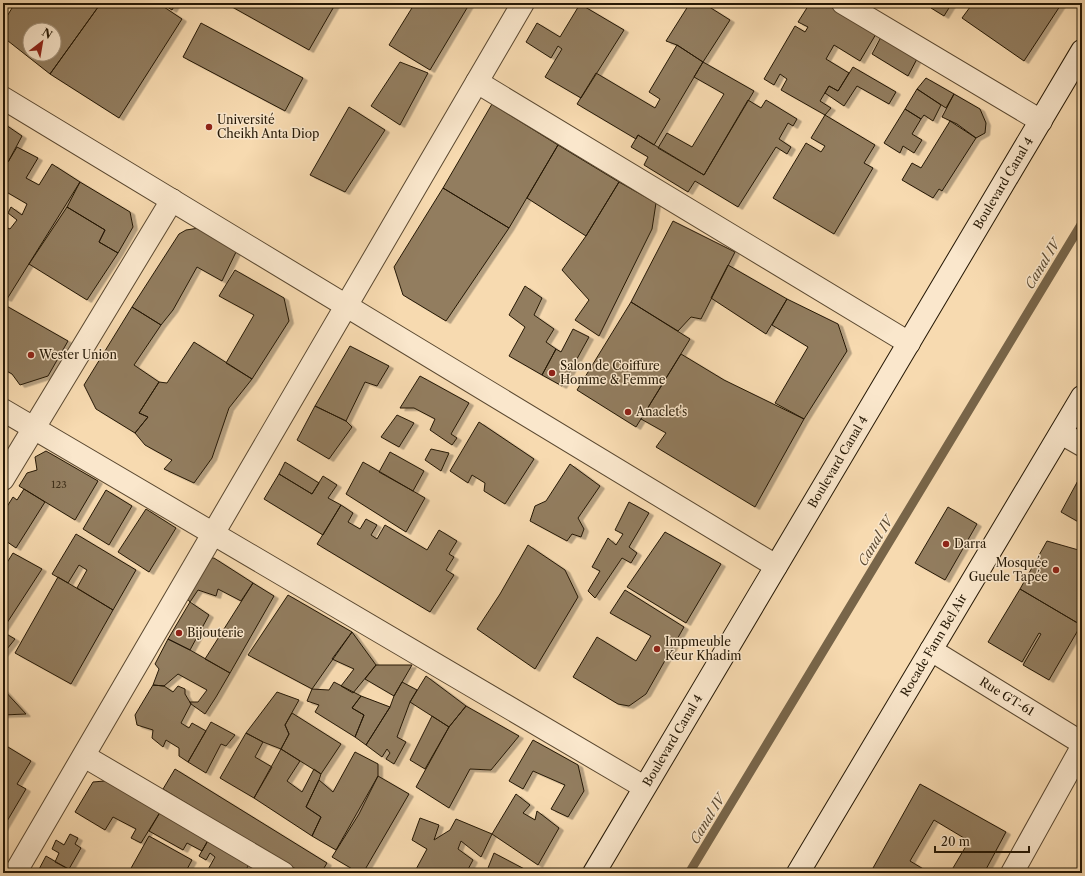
<svg xmlns="http://www.w3.org/2000/svg" width="1085" height="876" font-family="'Libre Caslon Text',serif">
<defs>
<filter id="shadow"><feDropShadow dx="4.5" dy="2.5" stdDeviation="0" flood-color="#0004"/></filter>
</defs>
<rect width="100%" height="100%" fill="#f7dab0"/>
<filter id="stains"><feTurbulence type="fractalNoise" baseFrequency=".005" numOctaves="4"/><feColorMatrix values="0 0 0 0 .2 0 0 0 0 .09 0 0 0 0 .02 0 0 0 .5 -.17"/></filter>
<radialGradient id="worn" r=".72"><stop offset=".6" stop-color="#630" stop-opacity="0"/><stop offset="1" stop-color="#630" stop-opacity=".3"/></radialGradient>
<g fill="none" stroke-linecap="round" stroke-linejoin="round">
<path stroke="#786549" stroke-width="9" d="M689 873 1082 223"/>
</g>
<path fill="#927d5e" stroke="#251805" fill-rule="evenodd" filter="url(#shadow)" d="M15 3H101L50 74 3 37V23ZM30 30H54V54H30Z
M101 3H158L182 19 119 118 50 74Z
M161 3H176L172 10Z
M225 3H336L309 50Z
M415 3H470L430 70 389 45Z
M690 3H703L730 20 703 62 677 45 666 41Z
M810 3H824L876 34 860 61 834 45 826 59 849 73 838 91 829 86 820 101 831 108 825 115 781 90 787 79 780 74 774 85 764 79 795 26 805 32 808 27 798 22Z
M935 3H952L944 16 931 8Z
M973 3H1062L1024 61 962 18Z
M580 4 624 30 581 98 545 77 562 49 558 46 551 58 526 42 537 23 560 37Z
M201 23 303 78 285 111 183 57Z
M881 37 918 57 908 76 872 54Z
M677 45 703 62 654 145 638 135 636 139 577 104 596 73 655 108 660 99 649 92Z
M400 62 428 73 400 125 371 106Z
M703 62 754 91 704 175 658 148 667 133 692 147 724 94 694 77Z
M853 67 896 92 889 104 857 86 844 106 825 93 829 86 838 91Z
M926 78 954 94 946 108 917 89Z
M917 89 941 105 933 121 924 115 921 119 905 109Z
M954 94 980 109 986 123 985 133 976 138 957 124 942 117Z
M748 100 761 108 766 100 797 119 793 126 788 123 779 139 791 147 787 154 776 147 738 207 695 181 688 192 644 165 648 157 631 147 638 135 704 175Z
M492 104 558 145 509 228 443 188Z
M349 107 385 130 345 192 310 175Z
M905 109 921 119 912 134 922 140 914 153 903 146 900 153 884 143Z
M825 115 875 145 864 163 873 168 834 234 773 198 806 143 821 152 825 146 811 138Z
M950 121 976 138 942 191 939 189 933 198 902 180 912 163 921 168Z
M3 123 22 136 8 162 3 160Z
M558 145 619 182 586 236 527 198Z
M17 147 38 158 26 178 39 185 52 164 80 182 7 299 3 297V226L10 229 17 220 8 213 11 207 22 215 27 204 3 190V160L8 162Z
M80 182 130 212 133 227 118 253 99 242 105 230 67 207Z
M619 182 656 203 652 229 599 336 575 320 589 300 562 270 586 236Z
M443 188 509 228 446 321 403 295 394 267Z
M67 207 105 230 99 242 118 253 87 300 29 264Z
M673 221 735 252 701 319 691 317 678 331 631 302Z
M199 228 237 250 222 281 197 267 173 310 161 325 132 307 179 234 186 230Z
M728 265 787 299 766 334 711 298Z
M235 270 284 298 289 321 252 379 226 363 254 315 219 296Z
M525 286 542 298 534 315 554 329 546 342 556 349 542 375 509 356 525 327 509 315Z
M787 299 838 324 847 351 804 419 775 403 808 347 772 325Z
M631 302 690 339 636 427 577 390Z
M3 304 68 341 48 376 20 385 12 374 3 369Z
M132 307 161 325 134 365 159 382 139 413 148 417 135 433 96 409 84 385Z
M573 329 589 337 562 386 542 375 556 349 561 352Z
M194 342 252 379 229 408 212 458 194 483 164 469 172 460 145 445 135 433 148 417 139 413 159 382 167 383Z
M350 346 389 366 377 386 365 382 346 421 315 406Z
M681 354 724 380 804 419 755 507 656 447 666 433 641 419Z
M420 376 469 403 451 434 457 438 452 445 430 430 435 419 414 408H400Z
M315 406 346 421 352 427 329 459 297 440Z
M397 415 414 423 399 447 381 437Z
M479 422 534 459 505 504 484 491 485 483 472 475 468 483 450 471Z
M431 449 449 453 441 471 425 460Z
M46 451 98 481 75 520 19 486 27 473 37 470 35 457Z
M390 452 424 471 413 491 379 472Z
M285 462 319 483 312 494 279 474Z
M363 462 425 498 406 532 346 494Z
M570 464 600 486 578 518 584 529 581 537 572 534 567 541 530 521 535 506 546 501Z
M279 474 312 494 323 476 337 485 328 498 341 505 323 535 264 499Z
M1081 475 1082 476V524L1061 512Z
M24 489 45 502 16 548 3 539V513L13 497 17 500Z
M106 490 132 506 109 545 83 529Z
M629 502 649 513 629 547 637 553 631 563 622 558 595 598 588 591 600 571 592 567 608 538 616 545 623 534 615 530Z
M341 505 353 513 348 522 360 529 366 519 377 525 371 535 377 539 385 525 427 550 439 530 457 541 449 554 454 557 446 570 454 575 430 612 317 544Z
M948 507 977 524 945 580 915 563Z
M146 509 176 528 149 572 118 552Z
M665 532 721 564 686 623 627 587Z
M76 534 136 570 113 610 77 588 87 570 79 565 68 583 52 574Z
M1047 541 1082 551 1081 625 1020 589Z
M528 545 565 570 578 597 535 669 477 629 500 594Z
M13 553 42 569 3 629V569Z
M214 558 253 583 241 601 218 589 216 596 198 590 190 602 183 594 204 559Z
M58 577 113 610 71 684 15 653Z
M253 583 274 596 230 673 205 659Z
M1020 589 1081 625 1049 680 1023 665 1041 634 1039 633 1022 662 988 642Z
M625 590 684 627 646 694 629 706 618 704 573 677 597 637 636 661 651 636 610 613Z
M288 595 352 632 312 689 248 655Z
M190 602 209 615 190 650 168 639Z
M3 632 15 639 3 654Z
M352 632 376 665 353 693 341 686 354 669 332 659Z
M168 639 190 650 230 673 216 697 205 714 191 704 190 702H198L207 690 178 674 164 686 153 685 159 669 155 664Z
M376 665H412L394 696 365 679Z
M426 676 466 706 449 727 410 702Z
M334 682 361 696 352 708 364 715 355 737 315 712 319 705 307 701 312 689 329 690Z
M402 682 417 690 410 702 397 737 406 742 394 764 386 759 390 753 387 749 382 757 366 745 390 707 394 696Z
M153 685 164 686 173 692 178 686 185 689V694L191 704 181 723 189 728 192 723 206 731 188 762 179 756V748L166 740 163 747 152 738 153 730 137 725 135 715Z
M3 689 26 714 3 715Z
M277 692 299 700 285 725 289 734 281 749 263 742 246 733Z
M361 696 390 707 366 745 355 737 364 715 352 708Z
M466 706 519 736 491 770 470 769 449 808 416 787 449 727Z
M292 713 341 744 321 774 281 749 289 734 285 725Z
M432 716 449 727 425 769 410 760Z
M211 722 235 735 226 746 221 744 206 773 188 762Z
M246 733 263 742 255 757 272 767 254 798 220 778Z
M533 740 578 765 584 791 568 817 551 809 565 785 533 771 523 789 509 781Z
M3 744 31 761 17 784 26 789 3 828Z
M281 749 300 761 287 781 302 792 314 769 321 774 319 780 306 807 321 817 312 836 254 798Z
M355 752 378 764V776L336 850 312 836 321 817 306 807 319 780 333 792Z
M175 769 327 863 321 873H304L284 863 163 789Z
M378 776 409 794 363 873H359L332 857 359 814Z
M116 780 162 809 141 843 131 838 136 829 113 817 105 830 75 812 93 782Z
M920 784 1006 832 984 873H950L969 841 934 820 910 861 930 873H883L873 868Z
M516 794 530 805 523 813 535 820 537 811 559 828 538 865 492 834Z
M162 809 210 837 202 851 187 843 183 850 149 831Z
M420 818 439 825 434 840 450 830 456 819 492 834 481 857 461 841 458 849 473 860 466 873H414L427 849 412 840Z
M70 834 78 838 75 844 81 848 69 869 55 862 59 853 52 849 56 840 64 845Z
M149 836 192 860 185 873H136L130 870Z
M210 837 251 861 244 873H206L215 857 210 853 206 860 199 856Z
M494 853 530 872V873H486Z
M46 856 73 872 72 873H37Z"/>
<g fill="none" stroke-linecap="round" stroke-linejoin="round">
<g stroke="#5a4830" stroke-width="24">
<g id="street">
<path d="M843 3 1041 121"/>
<path d="M477 82 909 343"/>
<path d="M3 98 776 566"/>
<path d="M3 410 644 787"/>
<path d="M1061 433 1082 445"/>
<path d="M3 479 172 200"/>
<path id="s1" d="M931 650 1082 743"/>
<path d="M84 756 283 873"/>
<path d="M15 873 523 3"/>
<path d="M1012 873 1082 747"/>
</g>
</g>
<g stroke="#251805" stroke-width="24">
<g id="secondary">
<path id="s2" d="M594 873 1082 51"/>
<path id="s3" d="M798 873 1082 397"/>
</g>
</g>
<use href="#street" stroke="#fae7cc" stroke-width="22"/>
<use href="#secondary" stroke="#fae7cc" stroke-width="22"/>
</g>
<g fill="#8f2418" stroke="#fae7cc" stroke-width="1.5">
<circle cx="209" cy="127" r="4"/>
<circle cx="31" cy="355" r="4"/>
<circle cx="552" cy="373" r="4"/>
<circle cx="628" cy="412" r="4"/>
<circle cx="946" cy="544" r="4"/>
<circle cx="1056" cy="570" r="4"/>
<circle cx="179" cy="633" r="4"/>
<circle cx="657" cy="649" r="4"/>
</g>
<g text-anchor="middle" stroke-width="3" stroke-linejoin="round" paint-order="stroke">
<g font-size="10" fill="#40311b">
<text x="59" y="488">123</text>
</g>
<g font-size="12" fill="#251805" stroke="#fae7cc" text-anchor="start">
<text x="217" y="124">Université<tspan x="217" dy="14">Cheikh Anta Diop</tspan></text>
<text x="39" y="359">Wester Union</text>
<text x="560" y="370">Salon de Coiffure<tspan x="560" dy="14">Homme &amp; Femme</tspan></text>
<text x="636" y="416">Anaclet's</text>
<text x="954" y="548">Darra</text>
<text x="1048" y="567" text-anchor="end">Mosquée<tspan x="1048" dy="14">Gueule Tapée</tspan></text>
<text x="187" y="637">Bijouterie</text>
<text x="665" y="646">Impmeuble<tspan x="665" dy="14">Keur Khadim</tspan></text>
</g>
<g font-size="12" fill="#251805" stroke="#fae7cc">
<text dy="4" stroke="none"><textPath href="#s2" startOffset="802">Boulevard Canal 4</textPath></text>
<text dy="4" stroke="none"><textPath href="#s2" startOffset="478">Boulevard Canal 4</textPath></text>
<text dy="4" stroke="none"><textPath href="#s3" startOffset="265">Rocade Fann Bel Air</textPath></text>
<text dy="4" stroke="none"><textPath href="#s1" startOffset="89">Rue GT-61</textPath></text>
<text dy="4" stroke="none"><textPath href="#s2" startOffset="154">Boulevard Canal 4</textPath></text>
</g>
<g font-size="13" font-style="italic" fill="#5d4b32" stroke="#fae7cc">
<text transform="translate(1042 264) rotate(-59)" y="5">Canal IV</text>
<text transform="translate(875 541) rotate(-59)" y="5">Canal IV</text>
<text transform="translate(707 819) rotate(-59)" y="5">Canal IV</text>
</g>
</g>
<rect width="1085" height="876" fill="none" stroke="#f7dab0" stroke-width="16"/>
<rect x="4" y="4" width="1077" height="868" fill="none" stroke="#251805" stroke-width="2"/>
<rect x="8" y="8" width="1069" height="860" fill="none" stroke="#251805"/>
<g transform="translate(42 42) rotate(31)"><circle r="19" fill="#fae7cc" stroke="#a5947c"/>
<path d="M0-3L7 15L0 10L-7 15Z" fill="#8f2418"/>
<text y="-6" font-size="11" font-weight="bold" text-anchor="middle" fill="#251805">N</text>
</g>
<path d="M935 846v6h94v-6" fill="none" stroke="#251805" stroke-width="2"/>
<text x="941" y="846" font-size="12" fill="#251805" stroke="#fae7cc" stroke-width="3" paint-order="stroke">20 m</text>
<rect width="100%" height="100%" filter="url(#stains)"/>
<rect width="100%" height="100%" fill="url(#worn)"/>
</svg>
